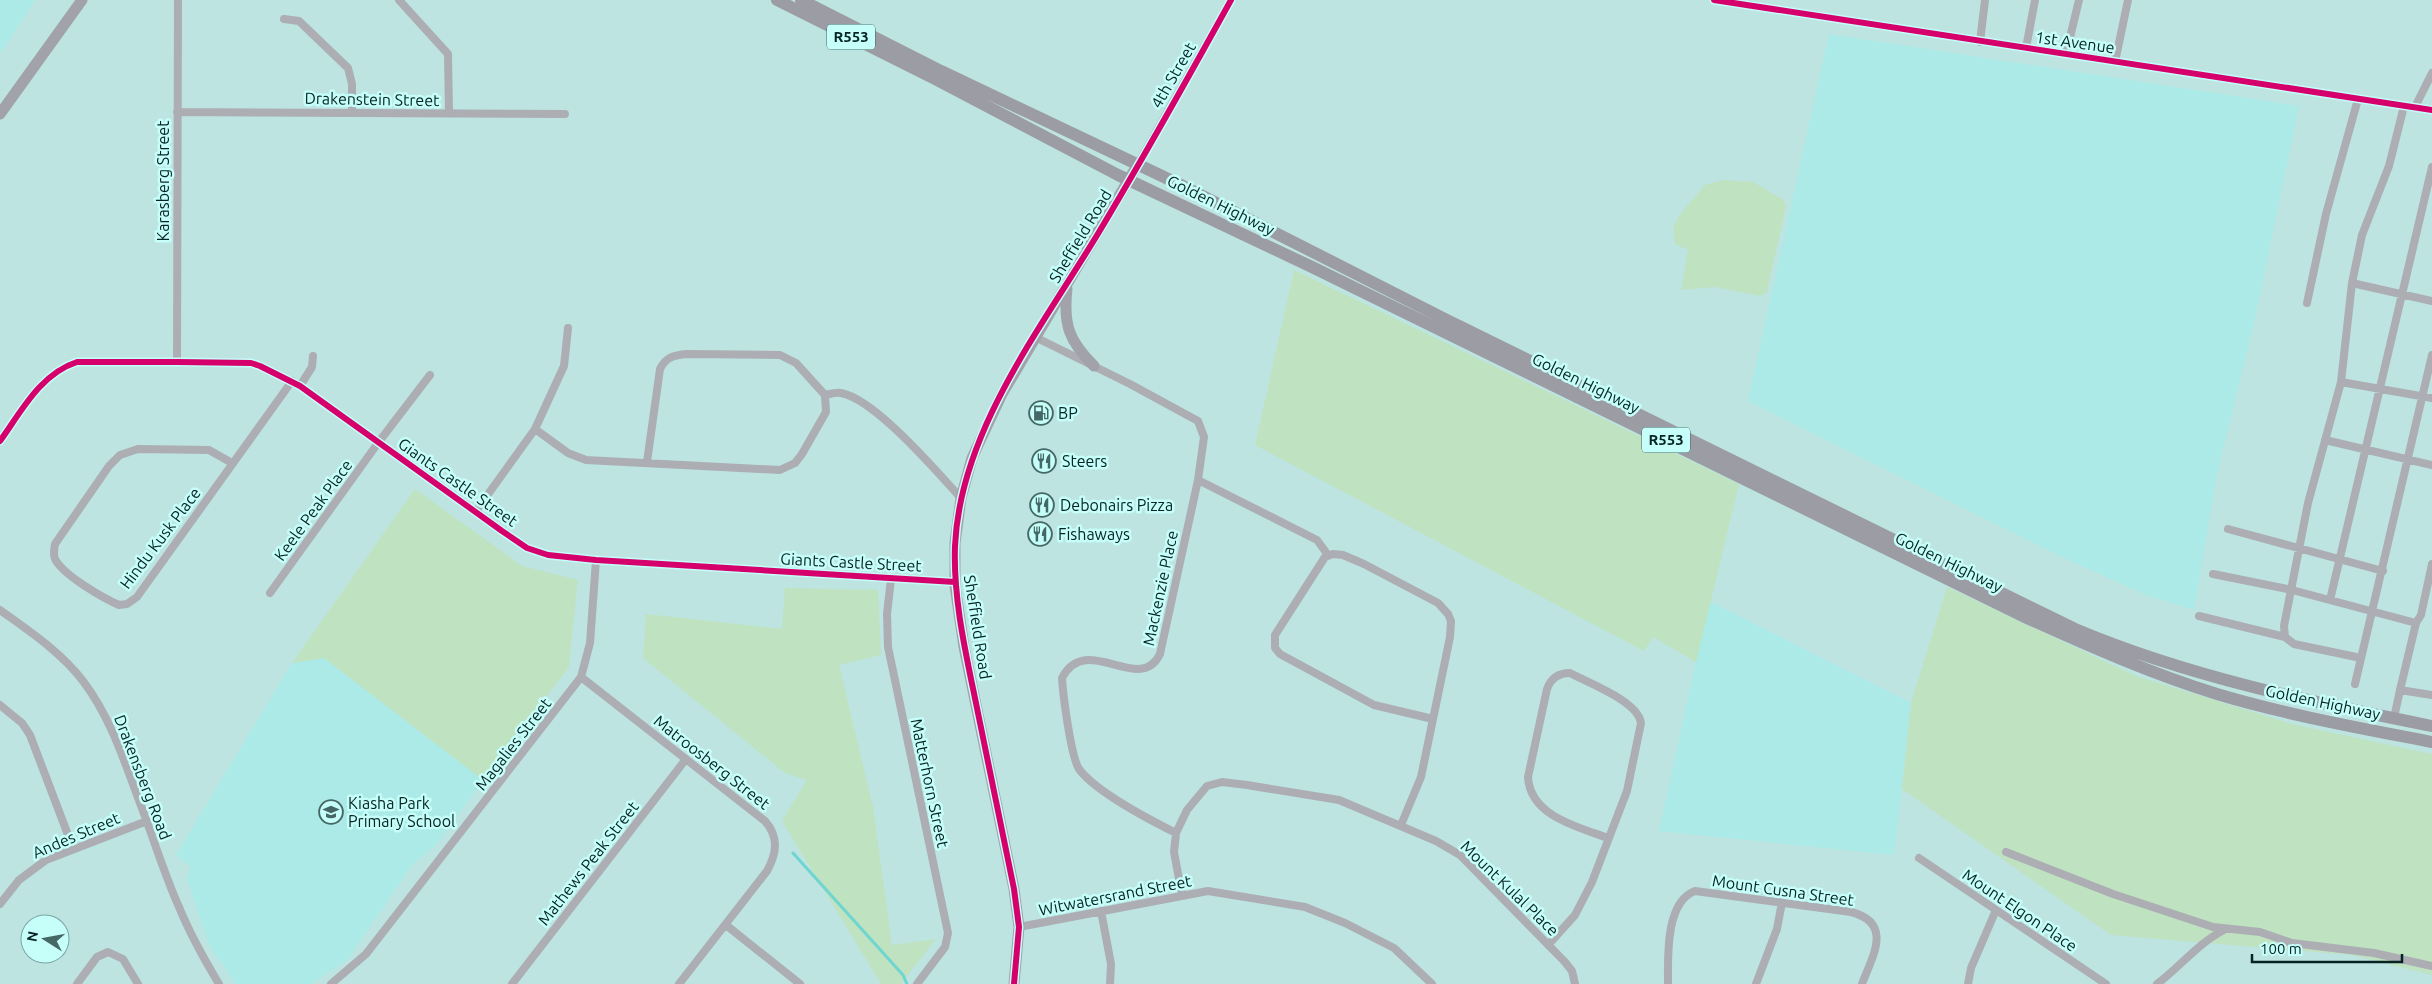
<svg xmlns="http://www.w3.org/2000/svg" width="2432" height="984" font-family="Ubuntu,sans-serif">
<rect width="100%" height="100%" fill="#bde4e1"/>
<path fill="#abeae6" d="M0 0H35L0 54Z
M1829 34 2299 106 2254 323 2217 474 2194 610 2146 595 2062 557 1748 401Z
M1709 601 1911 703 1894 855 1659 831Z
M324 658 483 780 437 844 413 864 347 960 311 984H236L209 945 187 879 191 867 176 855 292 663Z"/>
<path fill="#bfe2c1" d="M1723 180 1753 182 1784 200 1786 207 1769 282 1767 292 1760 296 1715 287 1681 290 1688 250 1675 244 1673 228 1680 214 1705 185Z
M1294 270 1739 484 1696 662 1653 637 1644 651 1255 445Z
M415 489 522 566 578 580 569 667 483 780 324 658 292 663Z
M1947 587 2136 676 2292 724 2432 754V975L2352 955 2111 935 1902 789 1911 703Z
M785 588 878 590 881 655 839 665 873 807 892 945 936 939 901 984H881L782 821 807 780 785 773 643 658 646 614 782 629Z"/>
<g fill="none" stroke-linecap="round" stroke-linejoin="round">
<path stroke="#6ed5d1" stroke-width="3" d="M793 853 903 975 907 984"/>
<path stroke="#acaeb4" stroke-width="8" d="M399 0 448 54 449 114
M1714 0 2432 110
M284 19 299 21 348 68 352 84V112
M1980 42 1985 0
M2026 48 2035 0
M2066 54 2079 0
M2115 62 2128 0
M2415 107 2432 73
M177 112 565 114
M1138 164 1231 0
M2352 283 2432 301
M2307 303 2326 214 2358 99
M1035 337 1130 384 1198 421 1204 437 1198 480 1160 654C1140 696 1086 631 1062 678 1063 695 1071 757 1079 769 1096 792 1150 820 1176 833
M177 362 178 0
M2341 382 2432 398
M300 386 312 367 313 356
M825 395C830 394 836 392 841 393 875 399 937 472 961 498
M535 429 568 453 586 460 780 470 795 463 802 454 826 412 825 395 796 363 780 355 687 354C674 355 666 357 660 369L647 462
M2325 440 2432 465
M0 441C21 412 40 374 77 362H177L251 363 260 366 300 386 502 531 527 548 548 555 596 560 955 582
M232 463 209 450 138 449 120 455 109 466 55 544C54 549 53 554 55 559 63 575 103 598 119 605L127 604 137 597 292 381
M1198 480 1317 540 1328 555
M476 511 535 429 564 366 568 328
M2228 529 2383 571
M2213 574 2292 590 2416 623 2421 615 2432 564
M891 579 887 614 888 647 948 933 945 947 917 984
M270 593 378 443 430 375
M2330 600 2432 167
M0 610C29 631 61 652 83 681 112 719 126 767 143 811 155 843 165 876 179 907 190 934 204 959 219 984
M2199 616 2285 637
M2416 623 2400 690 2432 695
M2361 658 2294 644 2285 637 2284 626 2308 503 2341 382 2352 283 2362 235 2389 166 2404 106
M581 677 765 821C779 837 777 853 767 871L679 984
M2355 684 2432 355
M0 705 22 723 30 735 73 848
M2394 718 2400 690
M1401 825 1421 777 1450 637 1451 621 1448 614 1438 603 1364 564 1343 555 1333 554 1325 557 1275 635V648L1280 654 1374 705 1433 719
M2006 852 2113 894 2213 927 2260 932 2292 943 2374 953 2432 966
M1919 858 2106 984
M1182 895 1174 852 1176 833 1187 810 1207 786 1222 782 1247 785 1339 800 1436 841 1460 855 1565 962 1572 971 1575 984
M0 904 19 880 46 860 147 821
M1101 911 1111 964 1110 984
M726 925 800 984
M1019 927 1208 891 1305 907 1345 923 1394 948 1432 984
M1548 945 1575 915 1592 882 1627 791 1641 723C1638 701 1588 683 1570 673 1559 673 1551 678 1547 689L1528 777C1530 816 1578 827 1608 838
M77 984 97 957 108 952 123 959 138 984
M331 984 366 954 581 677 590 643 596 560
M512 984 686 759
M1668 984C1668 958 1665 902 1695 891L1851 912C1894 923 1872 957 1862 984
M1756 984 1777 929 1782 902
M1968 984 1971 968 1996 910
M2157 984C2180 967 2198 943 2224 930"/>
<path stroke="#a2a3aa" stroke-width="11" d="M0 114 82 0
M1067 289C1063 325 1069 341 1094 366
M1014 984 1019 927 1014 889 964 647 955 586V543L961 498 972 458 1002 394 1138 164"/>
<path stroke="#9b9ca4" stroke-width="12" d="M777 0 935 79 1118 175 1312 267 2027 618C2089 646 2152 674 2217 694 2287 715 2360 728 2432 742
M801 0 941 71 1183 186 1443 318 2075 629C2189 677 2311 702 2432 726"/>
<g stroke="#c6fefa" stroke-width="9">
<path id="cycleway" d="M1714 0 2432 110
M0 441C21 412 40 374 77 362H177L251 363 260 366 300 386 502 531 527 548 548 555 596 560 955 582
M1014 984 1019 927 1014 889C1002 830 990 772 978 713 967 658 953 602 955 546 960 431 1042 327 1099 232 1145 155 1188 78 1231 0"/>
</g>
<use href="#cycleway" stroke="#d6006c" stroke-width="6"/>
</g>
<defs>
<g id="fuel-ring" transform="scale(1.25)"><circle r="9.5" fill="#c6fefa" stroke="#456765" stroke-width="1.5"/><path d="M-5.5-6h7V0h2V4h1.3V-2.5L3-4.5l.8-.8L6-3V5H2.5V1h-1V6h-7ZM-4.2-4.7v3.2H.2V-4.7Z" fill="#456765"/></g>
<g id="restaurant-ring" transform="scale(1.25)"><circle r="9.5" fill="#c6fefa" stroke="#456765" stroke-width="1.5"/><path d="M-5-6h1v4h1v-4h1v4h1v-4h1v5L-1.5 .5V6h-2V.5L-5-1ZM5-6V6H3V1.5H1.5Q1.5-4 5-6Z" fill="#456765"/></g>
<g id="school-ring" transform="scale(1.25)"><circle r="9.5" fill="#c6fefa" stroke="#456765" stroke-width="1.5"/><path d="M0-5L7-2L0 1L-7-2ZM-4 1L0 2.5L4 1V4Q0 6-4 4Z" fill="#456765"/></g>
</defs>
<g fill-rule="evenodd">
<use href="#fuel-ring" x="1041" y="413"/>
<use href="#restaurant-ring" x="1044" y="461"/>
<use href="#restaurant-ring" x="1042" y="505"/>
<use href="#restaurant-ring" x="1040" y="534"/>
<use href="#school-ring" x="331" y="812"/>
</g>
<g text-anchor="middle" stroke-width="5" stroke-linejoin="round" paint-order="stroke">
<g fill="#c6fefa" stroke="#3f6563" stroke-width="1">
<rect x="827" y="24.5" width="48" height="25" rx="4"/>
<rect x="1642" y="427.5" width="48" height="25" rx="4"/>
</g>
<g font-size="15" font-weight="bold" fill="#052322">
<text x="851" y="42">R553</text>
<text x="1666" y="445">R553</text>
</g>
<g font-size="16" fill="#052322" stroke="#c6fefa">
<text transform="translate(2075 42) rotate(8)" y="6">1st Avenue</text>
<text transform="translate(1173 75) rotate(-60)" y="6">4th Street</text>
<text transform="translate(372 99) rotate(1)" y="6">Drakenstein Street</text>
<text transform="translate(163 181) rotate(-90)" y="6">Karasberg Street</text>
<text transform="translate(1221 205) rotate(26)" y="6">Golden Highway</text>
<text transform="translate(1080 236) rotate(-59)" y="6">Sheffield Road</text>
<text transform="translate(1586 383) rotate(26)" y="6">Golden Highway</text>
<text transform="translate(458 482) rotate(35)" y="6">Giants Castle Street</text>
<text transform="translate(313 510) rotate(-54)" y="6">Keele Peak Place</text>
<text transform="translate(160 538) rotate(-53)" y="6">Hindu Kusk Place</text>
<text transform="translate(851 562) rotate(3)" y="6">Giants Castle Street</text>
<text transform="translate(1949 562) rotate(26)" y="6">Golden Highway</text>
<text transform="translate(1160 588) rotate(-78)" y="6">Mackenzie Place</text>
<text transform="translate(978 627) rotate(81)" y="6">Sheffield Road</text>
<text transform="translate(2323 702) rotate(12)" y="6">Golden Highway</text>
<text transform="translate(513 744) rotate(-52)" y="6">Magalies Street</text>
<text transform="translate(712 762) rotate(38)" y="6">Matroosberg Street</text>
<text transform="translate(143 777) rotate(69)" y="6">Drakensberg Road</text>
<text transform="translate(930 783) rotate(78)" y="6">Matterhorn Street</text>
<text transform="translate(76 835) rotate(-23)" y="6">Andes Street</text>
<text transform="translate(588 863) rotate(-52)" y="6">Mathews Peak Street</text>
<text transform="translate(1510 888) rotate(44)" y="6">Mount Kulal Place</text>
<text transform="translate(1783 890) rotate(8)" y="6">Mount Cusna Street</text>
<text transform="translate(1115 895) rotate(-11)" y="6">Witwatersrand Street</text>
<text transform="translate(2020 910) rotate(34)" y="6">Mount Elgon Place</text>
</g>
<g font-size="16" fill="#052322" stroke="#c6fefa" text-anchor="start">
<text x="1058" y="419">BP</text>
<text x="1062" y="467">Steers</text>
<text x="1060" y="511">Debonairs Pizza</text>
<text x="1058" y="540">Fishaways</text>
<text x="348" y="809">Kiasha Park<tspan x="348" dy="18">Primary School</tspan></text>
</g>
</g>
<g transform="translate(45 939) rotate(281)"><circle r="24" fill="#c6fefa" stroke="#79a6a4"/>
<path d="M0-4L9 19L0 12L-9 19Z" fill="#456765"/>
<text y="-8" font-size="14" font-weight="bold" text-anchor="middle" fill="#052322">N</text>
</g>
<path d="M2252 954v8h150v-8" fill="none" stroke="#052322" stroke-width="2.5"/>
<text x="2260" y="954" font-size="15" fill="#052322" stroke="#c6fefa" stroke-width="4" paint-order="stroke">100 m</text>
</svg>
